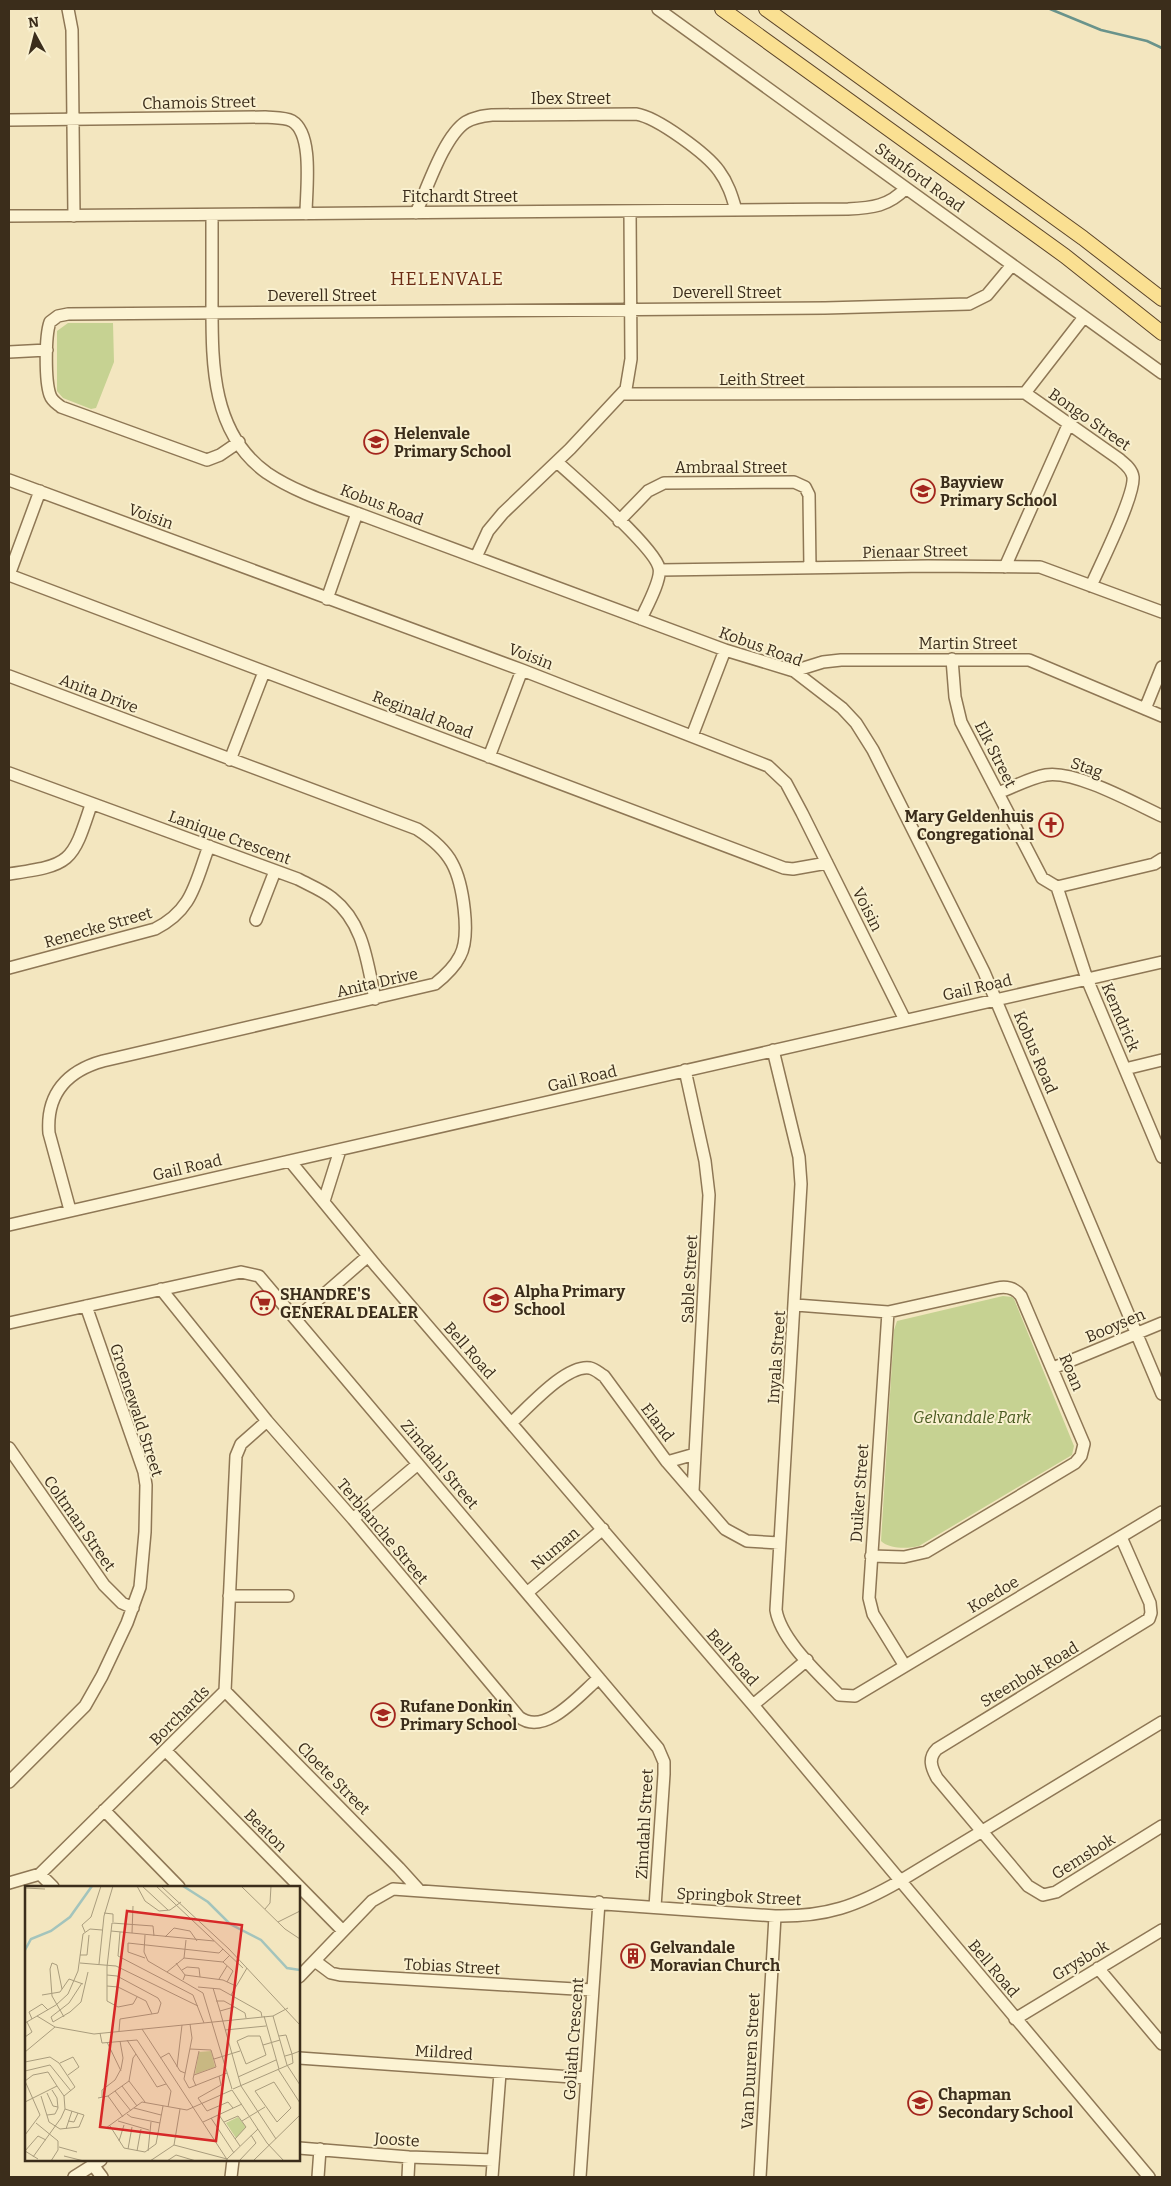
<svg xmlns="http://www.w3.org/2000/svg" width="1171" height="2186" font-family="Bitter,serif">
<rect width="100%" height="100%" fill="#f3e6bf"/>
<path fill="#c6d292" d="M68 323H113L114 362 96 408 91 409 63 398 57 391V331Z
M1003 1296 1012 1297 1014 1299 1074 1446 1072 1455 919 1546C908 1549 889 1549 881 1541L894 1330 897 1321Z"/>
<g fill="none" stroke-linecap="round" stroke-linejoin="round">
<path stroke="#69938b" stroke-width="2.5" d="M1050 9 1101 30 1147 41 1162 48"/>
<g stroke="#8e7755" stroke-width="14">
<path id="minor" d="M68 9 72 30 74 216
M658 9 1162 373
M9 120 265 117C273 118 284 117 292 121 314 134 306 191 306 214
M416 213C427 189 444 136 466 122 474 117 483 116 492 115L636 114C657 117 707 154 719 171 728 183 732 196 736 210
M212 215C212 244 212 273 212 302 212 363 211 433 267 473 295 492 330 503 362 515L725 650 794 671 842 708 856 723 873 750 984 972 1162 1394
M9 216 848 209C872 208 889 206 906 188
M9 352 47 350
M1025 393 1119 459C1125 464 1132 469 1133 477 1135 496 1100 565 1091 586
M622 394 1025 393 1084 317
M239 442 220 455 207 460 61 407C56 403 52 401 50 395 45 381 45 336 50 322L58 316 68 314 825 308 969 304 987 295 1012 265
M557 462C576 479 655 548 659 568 662 579 646 608 641 619
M9 480 522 670 768 766 786 783 802 813 905 1020
M619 521 648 491 664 483 794 482 805 487 809 495 810 568
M476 557 488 531 503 513 570 449 626 389 631 359 630 211
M1005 567 1069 423
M660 570 928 566 1040 567 1162 612
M9 575 784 868 793 869 827 863
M9 575 40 491
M327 599 357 513
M952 659 955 697 961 722 1042 878 1057 887 1154 864 1162 859
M794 671 823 662 841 660H1029L1162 716
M9 676 417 829C431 838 444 848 452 863 463 883 471 936 460 956 454 968 445 976 435 984L103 1061C67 1071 46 1094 49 1133L70 1210
M1145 709 1162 667
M692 736 725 650
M489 757 522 670
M230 760 264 672
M9 773 298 879C309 885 322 890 332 898 364 923 367 962 375 999
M998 793C1014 787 1029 778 1046 775 1075 770 1134 803 1162 816
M9 874C71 865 72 863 91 805
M1057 887 1087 979 1162 1157
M256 920 275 871
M9 968 155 929C193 910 195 883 209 846
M773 1050 799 1157 801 1184 776 1610C781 1640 818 1673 839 1695L855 1696 1162 1512
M1125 1069 1162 1060
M685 1070 705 1161 709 1195 693 1491
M290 1161 377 1267 753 1705 1149 2177
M324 1201 340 1150
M9 1225 1162 962
M161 1289 267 1421 353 1519 519 1717C545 1737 579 1695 599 1678
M796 1305 888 1312 997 1288C1007 1286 1015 1288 1021 1296L1084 1444 1081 1456 1075 1463 926 1552 904 1557 871 1556
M888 1312 869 1598 873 1614 905 1666
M297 1318 368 1256
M9 1323 241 1272 259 1276 658 1748 664 1762V1774L655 1907
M1053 1368 1162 1323
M511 1423C528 1408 566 1364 590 1368 595 1369 599 1373 604 1376L667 1462 725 1529 747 1541 779 1543
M9 1448 104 1585 122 1603 133 1608
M667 1462 695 1454
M353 1519 418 1464
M1121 1537 1150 1603 1151 1613 1149 1619 937 1749C928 1758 931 1767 937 1778L1028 1886 1043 1895 1056 1892 1162 1826
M528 1592 603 1529
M229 1596H288
M225 1691 399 1868 418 1889
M753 1705 807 1660
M166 1751 343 1931
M9 1782 85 1706 102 1676 127 1623 140 1587 145 1532 146 1485 144 1472 86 1306
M104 1810 179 1887
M40 1874 53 1887
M9 1883 40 1874 225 1691 236 1456 241 1444 267 1421
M315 1961 331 1973 340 1975 592 1990
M1098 1968 1162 2044
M299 1977 372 1901 393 1889 775 1916C826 1917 857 1906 900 1881L1162 1722
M1015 2019 1162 1930
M299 2058 586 2078
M299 2148 409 2157 493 2160
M93 2165 102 2177
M74 2177 101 2160
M231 2177 233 2160
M318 2177 320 2149
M408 2177 409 2157
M492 2177 500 2073
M580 2177 599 1902
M760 2177 775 1916"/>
</g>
<g stroke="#5b442a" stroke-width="16">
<path id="major" d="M722 9 1065 256 1162 333
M766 9 1083 238 1162 299"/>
</g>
<use href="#minor" stroke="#fcf3d3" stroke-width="11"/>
<use href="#major" stroke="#fae092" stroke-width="14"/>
</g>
<defs>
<g id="school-ring" transform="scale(1.25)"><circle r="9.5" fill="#f9f0cf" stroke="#a3261e" stroke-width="1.5"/><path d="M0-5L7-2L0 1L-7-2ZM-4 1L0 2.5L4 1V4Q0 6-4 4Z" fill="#a3261e"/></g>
<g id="church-ring" transform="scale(1.25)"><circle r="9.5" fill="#f9f0cf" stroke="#a3261e" stroke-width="1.5"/><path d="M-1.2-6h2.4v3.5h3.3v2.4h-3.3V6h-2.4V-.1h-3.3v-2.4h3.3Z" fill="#a3261e"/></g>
<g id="supermarket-ring" transform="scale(1.25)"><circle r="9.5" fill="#f9f0cf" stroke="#a3261e" stroke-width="1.5"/><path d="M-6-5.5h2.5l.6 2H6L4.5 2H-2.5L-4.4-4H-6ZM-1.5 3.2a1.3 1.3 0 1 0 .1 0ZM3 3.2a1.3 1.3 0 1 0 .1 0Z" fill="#a3261e"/></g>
<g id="building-ring" transform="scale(1.25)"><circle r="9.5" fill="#f9f0cf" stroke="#a3261e" stroke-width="1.5"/><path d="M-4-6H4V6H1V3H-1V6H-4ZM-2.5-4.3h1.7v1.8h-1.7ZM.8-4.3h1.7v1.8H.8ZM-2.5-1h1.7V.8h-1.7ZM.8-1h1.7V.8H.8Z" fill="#a3261e"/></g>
</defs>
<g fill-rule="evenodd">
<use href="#school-ring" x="376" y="442"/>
<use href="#school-ring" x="923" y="491"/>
<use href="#church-ring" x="1051" y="825"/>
<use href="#school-ring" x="496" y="1300"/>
<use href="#supermarket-ring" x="263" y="1303"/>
<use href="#school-ring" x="383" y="1715"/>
<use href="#building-ring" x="633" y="1956"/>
<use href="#school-ring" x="920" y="2103"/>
</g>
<g text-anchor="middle" stroke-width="4" stroke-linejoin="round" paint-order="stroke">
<g font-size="16" fill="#3b2d1b" stroke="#f9f0cf">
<text x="571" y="104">Ibex Street</text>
<text transform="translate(199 102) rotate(-1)" y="6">Chamois Street</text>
<text transform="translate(920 177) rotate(36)" y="6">Stanford Road</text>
<text x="460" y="202">Fitchardt Street</text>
<text x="727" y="298">Deverell Street</text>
<text x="322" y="301">Deverell Street</text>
<text x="762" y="385">Leith Street</text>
<text transform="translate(1090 419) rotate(35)" y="6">Bongo Street</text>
<text x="731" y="473">Ambraal Street</text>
<text transform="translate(382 504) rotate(21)" y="6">Kobus Road</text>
<text transform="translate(151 516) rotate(20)" y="6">Voisin</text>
<text transform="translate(915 551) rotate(-1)" y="6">Pienaar Street</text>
<text x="968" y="649">Martin Street</text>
<text transform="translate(761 646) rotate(20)" y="6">Kobus Road</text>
<text transform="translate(531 656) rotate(21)" y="6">Voisin</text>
<text transform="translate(99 693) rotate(21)" y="6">Anita Drive</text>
<text transform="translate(423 714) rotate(21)" y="6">Reginald Road</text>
<text transform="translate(996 754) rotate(63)" y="6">Elk Street</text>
<text transform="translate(1087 767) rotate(19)" y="6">Stag</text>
<text transform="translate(230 837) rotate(20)" y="6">Lanique Crescent</text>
<text transform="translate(868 909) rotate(63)" y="6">Voisin</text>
<text transform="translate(98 927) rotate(-16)" y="6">Renecke Street</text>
<text transform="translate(377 982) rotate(-13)" y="6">Anita Drive</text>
<text transform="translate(977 987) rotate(-13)" y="6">Gail Road</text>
<text transform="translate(1121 1017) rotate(67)" y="6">Kemdrick</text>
<text transform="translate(1036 1052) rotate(67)" y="6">Kobus Road</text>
<text transform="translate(582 1078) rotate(-13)" y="6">Gail Road</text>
<text transform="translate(187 1167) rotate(-13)" y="6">Gail Road</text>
<text transform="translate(689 1279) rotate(-87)" y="6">Sable Street</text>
<text transform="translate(1115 1325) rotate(-23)" y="6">Booysen</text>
<text transform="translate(470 1350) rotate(49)" y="6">Bell Road</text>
<text transform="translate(776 1357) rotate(-86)" y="6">Inyala Street</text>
<text transform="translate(1072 1372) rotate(67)" y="6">Roan</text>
<text transform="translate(137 1410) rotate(72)" y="6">Groenewald Street</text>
<text transform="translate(658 1422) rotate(53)" y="6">Eland</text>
<text transform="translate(440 1464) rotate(50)" y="6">Zimdahl Street</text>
<text transform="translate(859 1493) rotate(-86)" y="6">Duiker Street</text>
<text transform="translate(80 1523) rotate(55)" y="6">Coltman Street</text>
<text transform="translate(383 1531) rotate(50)" y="6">Terblanche Street</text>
<text transform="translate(555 1548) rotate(-40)" y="6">Numan</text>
<text transform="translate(993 1594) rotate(-31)" y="6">Koedoe</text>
<text transform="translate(733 1657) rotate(49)" y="6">Bell Road</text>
<text transform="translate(1029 1674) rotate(-31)" y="6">Steenbok Road</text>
<text transform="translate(179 1715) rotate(-45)" y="6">Borchards</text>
<text transform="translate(334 1778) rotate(45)" y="6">Cloete Street</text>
<text transform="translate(644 1824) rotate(-87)" y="6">Zimdahl Street</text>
<text transform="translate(266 1830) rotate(45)" y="6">Beaton</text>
<text transform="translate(1083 1856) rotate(-32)" y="6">Gemsbok</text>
<text transform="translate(739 1896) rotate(3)" y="6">Springbok Street</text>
<text transform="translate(1080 1960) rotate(-31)" y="6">Grysbok</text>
<text transform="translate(452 1966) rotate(3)" y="6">Tobias Street</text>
<text transform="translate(994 1968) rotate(50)" y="6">Bell Road</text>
<text transform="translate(573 2039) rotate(-86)" y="6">Goliath Crescent</text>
<text transform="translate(444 2052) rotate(4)" y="6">Mildred</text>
<text transform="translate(750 2061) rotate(-87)" y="6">Van Duuren Street</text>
<text transform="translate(397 2139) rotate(4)" y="6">Jooste</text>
</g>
<g font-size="16" font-weight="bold" fill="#3b2d1b" stroke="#f9f0cf" text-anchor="start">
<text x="394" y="439">Helenvale<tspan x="394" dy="18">Primary School</tspan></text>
<text x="940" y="488">Bayview<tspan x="940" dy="18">Primary School</tspan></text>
<text x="1034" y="822" text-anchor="end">Mary Geldenhuis<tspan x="1034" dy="18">Congregational</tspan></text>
<text x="514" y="1297">Alpha Primary<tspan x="514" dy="18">School</tspan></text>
<text x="280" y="1300">SHANDRE'S<tspan x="280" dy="18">GENERAL DEALER</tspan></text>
<text x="400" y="1712">Rufane Donkin<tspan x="400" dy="18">Primary School</tspan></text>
<text x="650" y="1953">Gelvandale<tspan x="650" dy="18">Moravian Church</tspan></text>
<text x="938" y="2100">Chapman<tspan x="938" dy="18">Secondary School</tspan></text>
</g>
<g font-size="16" font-style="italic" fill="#485a20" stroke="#f9f0cf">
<text x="972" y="1423">Gelvandale Park</text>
</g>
<g font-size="18" letter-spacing="1" fill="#6d2d16" stroke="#f9f0cf">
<text x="447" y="285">HELENVALE</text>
</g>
</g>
<g transform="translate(25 1886)">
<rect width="275" height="275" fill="#f3e6bf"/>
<path d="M186 165 190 181 170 188 174 166ZM213 231 221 241 211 252 201 237Z" fill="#c6d292"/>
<path fill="none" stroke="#a3c4bc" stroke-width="2.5" d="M158 0 183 16 205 38 236 54 262 82 275 84M0 64 6 53 26 45 45 31 67 0"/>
<path fill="none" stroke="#a99c7d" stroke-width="1" d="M112 0 120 15 134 25 145 24 156 16M117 0 143 24M131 0 218 82M136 0 204 63 275 139M216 0 260 43 275 53M0 2 20 3M240 23 245 17 246 0M79 27 88 28V36M253 36 275 25M86 45 189 55M60 46 57 39 66 31 76 0M95 46 93 70 168 109 179 137M107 47 108 20M120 49 119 66 123 75 178 107 207 203M140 51 149 42 165 45 172 55M55 69H62L64 49M120 72 103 66V57L194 67 198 63M159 72 161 54M198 76 208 85 202 96M55 77 91 80 173 120M151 77 160 89 158 94M74 78 79 30 88 0M157 84 162 81 174 82 175 91M142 86 159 72 198 76 205 69M82 89 92 90 133 112 136 117 133 127 95 133 94 145M160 89 198 94 211 100M194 93 202 80M57 97 44 117 26 131 28 136 45 126 56 116 63 86M82 100 93 101 121 115 127 128M173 101 195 103 236 126 237 131M188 102 195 125 209 121M37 103 32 79 27 77 25 83 27 110 39 131M17 109 35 106 44 93 58 98M206 109 222 82M112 111 108 118 93 121 82 115V81L87 37 128 40 129 50M191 115H199L220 127 221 132M195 125 216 200 251 253M12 130 30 141 69 148 248 130 263 122M239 130 254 183M248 130 262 179 275 199M7 133 4 126 17 118 23 124M0 137 31 119 43 108 53 85 58 48 65 43 77 44M165 138 167 152 159 193 164 202 202 187M117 143 203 275M200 144 241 140M75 147 77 157 112 154 146 205 143 221M223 150H235L241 169 221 178 212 155ZM254 150 261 149 267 168 260 170M0 151 7 146 2 136M102 154 132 201 141 198M82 156 96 185M238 159 255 154M165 163 186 164 191 181 169 189M0 166 30 141M135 172 144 167 155 185 160 187M189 173 215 165M0 176 25 171 34 177 50 201 39 210M35 177 48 171 54 181 43 189M152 181 157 139M253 183 275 217M0 185 25 179 46 205M194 190 196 199 173 212 182 225 203 216 208 222M213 191 251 174M0 195 15 229 0 249M0 195 8 189 23 186 32 200M104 195 120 216M249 196 266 222 252 236 230 205ZM97 200 112 220M171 200 168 193 174 165M208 203 268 177 267 168 275 165M90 205 106 225M22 207 28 220 33 221M16 210 24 236 35 243 54 241 59 229 40 223M83 210 98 231M77 211V204L90 194 96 183 98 172 95 155M73 212 83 210 104 195 108 172 111 168M0 216 32 200 39 210 40 223 36 232 8 271M109 222 136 229M102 228 106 231 135 237M22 229 30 228 33 222 32 212 27 204M194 229 215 260M186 232 209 267M43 235 49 236 53 227M93 235 124 244M217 235 240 221M178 236 217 218M199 236 213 230 221 241 210 253M11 237 33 255V264L26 275M85 240 99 262 120 266 131 258 138 220M81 242 117 216 162 224 207 204 242 257 259 275M41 243 47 225M94 255 99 239M149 259 202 273 233 243M34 261 52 266M103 263 107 241M0 265 13 250 21 254M0 265 13 273M112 265 116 243M123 265 126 236M39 270 59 275M125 275 149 259 155 223M142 275 151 269 171 275M214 275 231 257 226 249M228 275 275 229"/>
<path fill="#d62828" fill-opacity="0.15" stroke="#d62828" stroke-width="2.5" d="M102 25 217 39 191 255 75 241Z"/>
<rect width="275" height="275" fill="none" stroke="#3b2d1b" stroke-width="2.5"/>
</g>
<rect width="1171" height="2186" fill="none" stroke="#3b2d1b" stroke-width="20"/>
<g transform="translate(35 35) rotate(353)" stroke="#f9f0cf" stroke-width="4" paint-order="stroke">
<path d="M0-4L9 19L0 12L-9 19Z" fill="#3b2d1b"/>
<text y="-8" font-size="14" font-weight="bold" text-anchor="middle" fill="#3b2d1b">N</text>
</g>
</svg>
